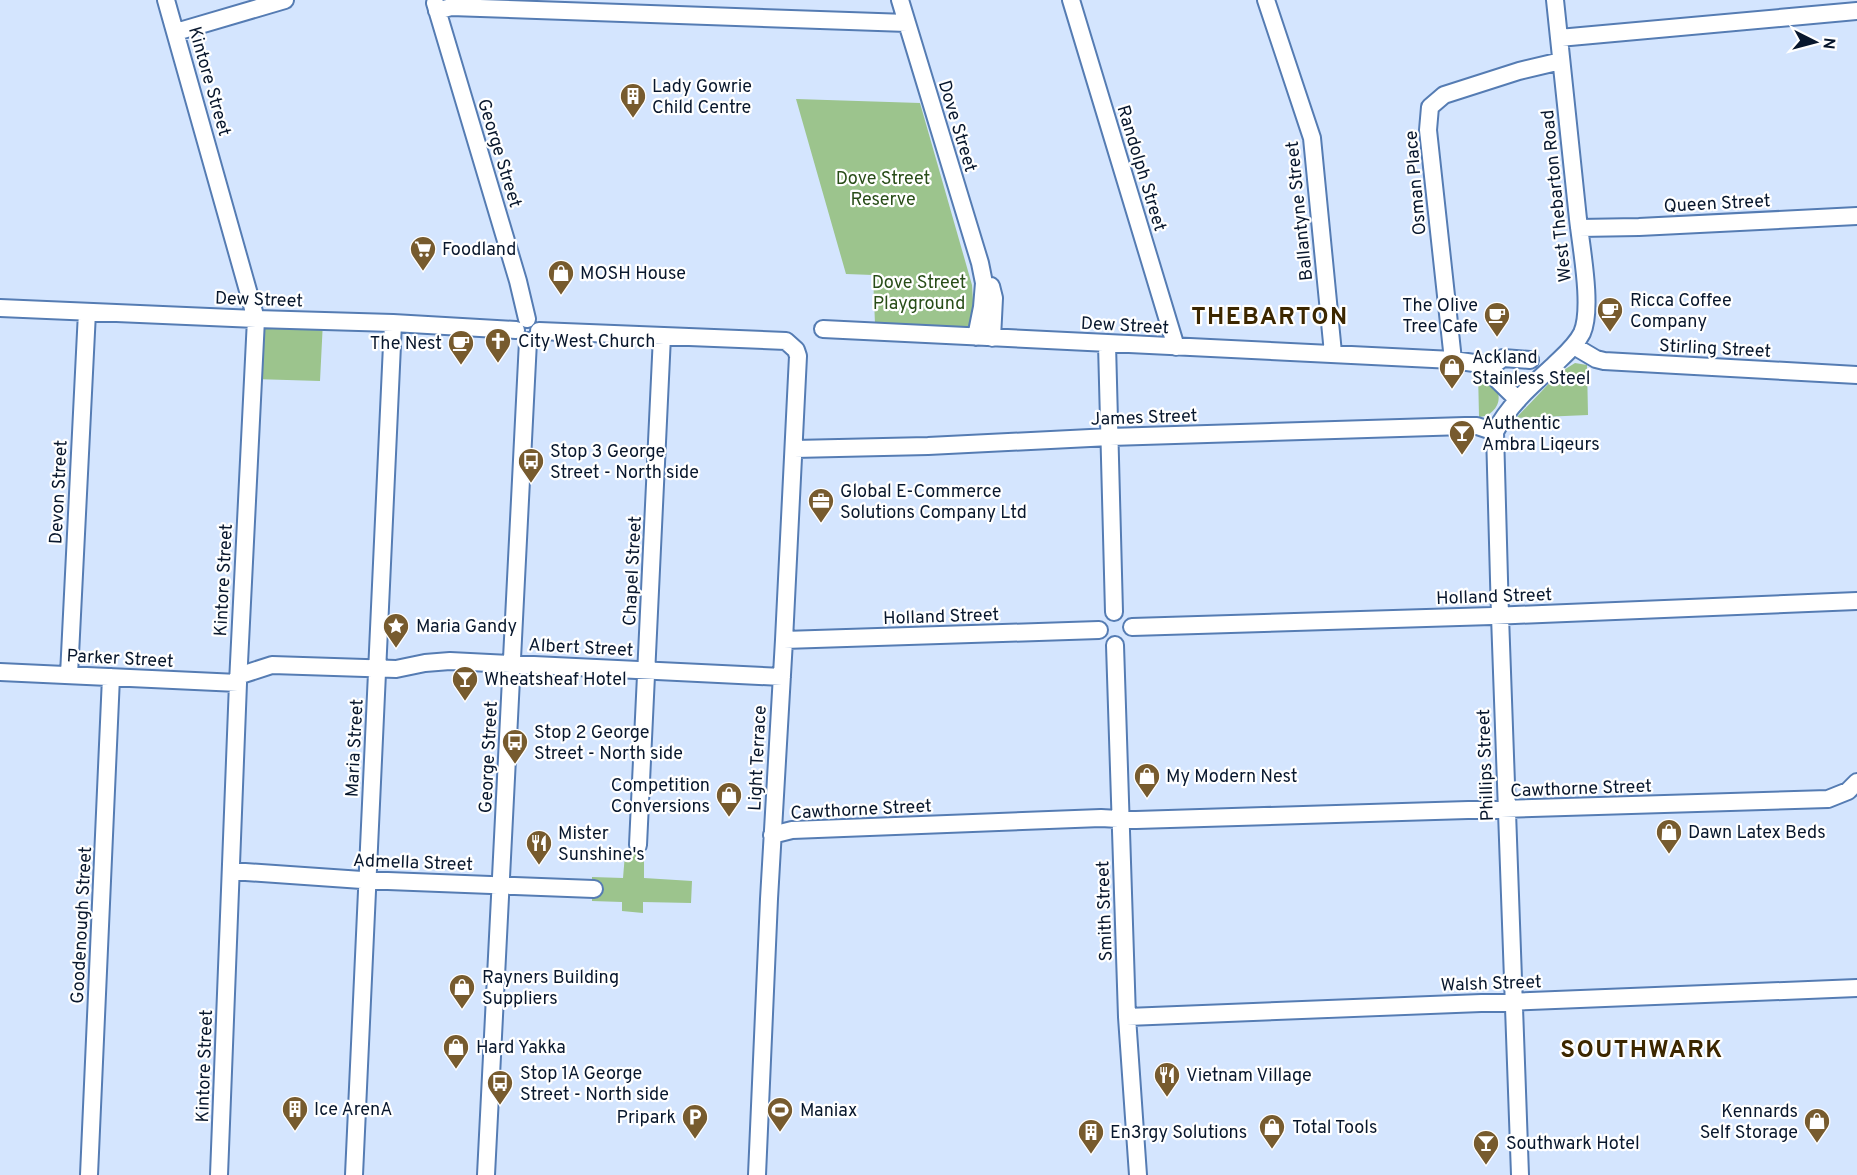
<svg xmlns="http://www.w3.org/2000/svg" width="1857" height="1175" font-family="Overpass,sans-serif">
<rect width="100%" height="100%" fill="#d4e5fe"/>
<path fill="#9cc48d" d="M796 99 920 103 972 285 975 332 875 324 873 275 846 274Z
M256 319 323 321 320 381 253 379Z
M1575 363 1587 365 1588 415 1516 418 1559 373Z
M1478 371C1483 376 1492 382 1496 389 1504 401 1493 417 1479 417Z
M625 854H644V878L692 881 691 903 643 902V913L622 911V902L592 901V877L623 878Z"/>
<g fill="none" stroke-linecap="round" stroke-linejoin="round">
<g stroke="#557cb3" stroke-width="20">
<path id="minor" d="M166 0 256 319 238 683 219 1175
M900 0 980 263 984 283 982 307 976 337
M1071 0 1176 347
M1266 0 1312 138 1333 353
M435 3 518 281 527 319
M437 11 451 7 907 23
M176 32 285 0
M1559 38 1857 11
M1579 228 1639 227 1857 216
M991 286 994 298 992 338
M0 308 256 319 393 323 516 330
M823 329 1453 360 1481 364 1518 400
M539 331 786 341 796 350 798 356 784 640 769 899 757 1175
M1107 344 1114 612
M1574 346 1596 359 1604 361 1857 375
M1453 360 1428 130 1430 107 1444 95 1519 71 1561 61
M1488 369 1503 358 1530 360
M794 449 928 446 1110 437 1465 426H1477L1495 432
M1132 627 1492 616 1857 601
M784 640 1099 630
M1115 645 1127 1017 1138 1175
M0 672 238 683
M69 675 87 312
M238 676 272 665 396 669 425 663 450 661 782 677
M772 835 792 830 1101 818 1136 820 1828 799 1848 791 1857 782
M638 845 662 336
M231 871 362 880 594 889
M1127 1017 1857 988
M89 1175 111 677
M354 1175 393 323
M486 1175 528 341
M1520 1175 1500 616 1495 432C1508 406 1531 386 1552 367 1563 356 1575 347 1582 333 1593 308 1581 247 1578 219 1570 146 1562 73 1555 0"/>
</g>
<use href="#minor" stroke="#fff" stroke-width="16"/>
</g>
<defs>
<g id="building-pin" transform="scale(1.35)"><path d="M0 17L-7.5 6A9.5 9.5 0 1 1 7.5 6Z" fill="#775b2e" stroke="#fff"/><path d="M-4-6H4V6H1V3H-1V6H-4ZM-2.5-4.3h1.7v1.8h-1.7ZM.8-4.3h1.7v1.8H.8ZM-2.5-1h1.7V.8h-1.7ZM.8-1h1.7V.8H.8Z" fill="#fff"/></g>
<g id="supermarket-pin" transform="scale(1.35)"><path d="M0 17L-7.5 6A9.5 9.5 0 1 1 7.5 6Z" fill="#775b2e" stroke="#fff"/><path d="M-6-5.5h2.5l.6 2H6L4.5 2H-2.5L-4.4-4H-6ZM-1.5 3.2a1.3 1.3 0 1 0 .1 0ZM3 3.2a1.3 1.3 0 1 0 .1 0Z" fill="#fff"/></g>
<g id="shop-pin" transform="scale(1.35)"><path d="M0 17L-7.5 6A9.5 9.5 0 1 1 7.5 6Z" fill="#775b2e" stroke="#fff"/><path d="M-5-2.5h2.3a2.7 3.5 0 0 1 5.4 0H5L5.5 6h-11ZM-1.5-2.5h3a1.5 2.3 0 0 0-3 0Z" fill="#fff"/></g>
<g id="cafe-pin" transform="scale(1.35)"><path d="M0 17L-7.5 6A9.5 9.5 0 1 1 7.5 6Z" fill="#775b2e" stroke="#fff"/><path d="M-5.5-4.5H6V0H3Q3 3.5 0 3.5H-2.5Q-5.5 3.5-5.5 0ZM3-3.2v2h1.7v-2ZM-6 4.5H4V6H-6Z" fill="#fff"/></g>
<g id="church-pin" transform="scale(1.35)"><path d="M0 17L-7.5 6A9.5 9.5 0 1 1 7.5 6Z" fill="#775b2e" stroke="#fff"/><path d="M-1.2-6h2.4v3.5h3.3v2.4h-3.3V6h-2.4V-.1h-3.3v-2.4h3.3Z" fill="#fff"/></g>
<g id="bar-pin" transform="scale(1.35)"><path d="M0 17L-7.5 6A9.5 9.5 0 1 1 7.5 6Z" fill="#775b2e" stroke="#fff"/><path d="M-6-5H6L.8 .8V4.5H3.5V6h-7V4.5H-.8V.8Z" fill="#fff"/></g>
<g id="bus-pin" transform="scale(1.35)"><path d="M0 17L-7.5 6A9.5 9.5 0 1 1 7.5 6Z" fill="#775b2e" stroke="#fff"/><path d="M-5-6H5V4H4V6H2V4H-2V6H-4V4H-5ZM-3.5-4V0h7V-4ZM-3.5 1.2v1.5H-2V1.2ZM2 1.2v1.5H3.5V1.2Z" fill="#fff"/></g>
<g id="office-pin" transform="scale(1.35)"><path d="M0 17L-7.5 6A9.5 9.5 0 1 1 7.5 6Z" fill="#775b2e" stroke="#fff"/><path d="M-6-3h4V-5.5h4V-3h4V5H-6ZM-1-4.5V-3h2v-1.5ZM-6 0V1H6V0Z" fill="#fff"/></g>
<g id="sight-pin" transform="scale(1.35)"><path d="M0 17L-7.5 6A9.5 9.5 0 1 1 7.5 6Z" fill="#775b2e" stroke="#fff"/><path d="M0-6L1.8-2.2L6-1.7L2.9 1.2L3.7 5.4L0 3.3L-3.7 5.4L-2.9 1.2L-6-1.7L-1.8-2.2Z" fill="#fff"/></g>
<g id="restaurant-pin" transform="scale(1.35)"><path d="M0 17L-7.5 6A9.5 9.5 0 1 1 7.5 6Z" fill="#775b2e" stroke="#fff"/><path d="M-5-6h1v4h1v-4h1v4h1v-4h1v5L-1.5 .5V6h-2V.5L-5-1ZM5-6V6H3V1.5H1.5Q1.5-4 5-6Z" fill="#fff"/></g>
<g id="stadium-pin" transform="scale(1.35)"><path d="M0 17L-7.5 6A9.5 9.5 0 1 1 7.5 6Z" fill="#775b2e" stroke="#fff"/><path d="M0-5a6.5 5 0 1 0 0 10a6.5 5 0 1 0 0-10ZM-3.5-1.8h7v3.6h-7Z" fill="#fff"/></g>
<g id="parking-pin" transform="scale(1.35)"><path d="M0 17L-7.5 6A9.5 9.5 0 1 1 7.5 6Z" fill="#775b2e" stroke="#fff"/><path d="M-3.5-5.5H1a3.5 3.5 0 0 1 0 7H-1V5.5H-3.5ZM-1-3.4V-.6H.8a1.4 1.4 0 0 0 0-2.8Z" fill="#fff"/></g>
</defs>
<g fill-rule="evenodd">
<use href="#building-pin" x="633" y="96"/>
<use href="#supermarket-pin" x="423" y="249"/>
<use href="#shop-pin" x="561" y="273"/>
<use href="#cafe-pin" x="1610" y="310"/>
<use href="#cafe-pin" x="1497" y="315"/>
<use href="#church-pin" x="498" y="341"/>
<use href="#cafe-pin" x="461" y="343"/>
<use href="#shop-pin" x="1452" y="367"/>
<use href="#bar-pin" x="1462" y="433"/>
<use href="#bus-pin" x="531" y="461"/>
<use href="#office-pin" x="821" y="501"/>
<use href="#sight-pin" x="396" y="626"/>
<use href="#bar-pin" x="465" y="679"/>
<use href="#bus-pin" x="515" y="742"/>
<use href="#shop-pin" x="1147" y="776"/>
<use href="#shop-pin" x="729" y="795"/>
<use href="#shop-pin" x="1669" y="832"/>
<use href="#restaurant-pin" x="539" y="843"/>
<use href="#shop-pin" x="462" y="987"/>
<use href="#shop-pin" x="456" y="1047"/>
<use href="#restaurant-pin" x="1167" y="1075"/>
<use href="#bus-pin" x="500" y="1083"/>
<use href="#building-pin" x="295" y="1109"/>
<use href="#stadium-pin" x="780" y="1110"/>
<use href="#parking-pin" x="695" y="1117"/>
<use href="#shop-pin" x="1817" y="1121"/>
<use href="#shop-pin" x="1272" y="1127"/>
<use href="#building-pin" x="1091" y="1132"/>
<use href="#bar-pin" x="1486" y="1143"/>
</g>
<g text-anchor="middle" stroke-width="4.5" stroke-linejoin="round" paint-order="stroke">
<g font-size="18" fill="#08172d" stroke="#fff">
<text transform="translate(210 81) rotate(74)" y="6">Kintore Street</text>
<text transform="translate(958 126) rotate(73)" y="6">Dove Street</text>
<text transform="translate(500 153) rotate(73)" y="6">George Street</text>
<text transform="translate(1142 168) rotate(73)" y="6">Randolph Street</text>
<text transform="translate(1415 183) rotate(-95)" y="6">Osman Place</text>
<text transform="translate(1556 196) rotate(-96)" y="6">West Thebarton Road</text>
<text transform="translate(1717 203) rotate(-3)" y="6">Queen Street</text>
<text transform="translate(1299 211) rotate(-96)" y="6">Ballantyne Street</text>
<text transform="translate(259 299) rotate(2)" y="6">Dew Street</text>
<text transform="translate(1125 325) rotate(3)" y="6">Dew Street</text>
<text transform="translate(1715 348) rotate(3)" y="6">Stirling Street</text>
<text transform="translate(1144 417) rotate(-2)" y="6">James Street</text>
<text transform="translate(58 492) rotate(-87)" y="6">Devon Street</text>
<text transform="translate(632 571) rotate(-87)" y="6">Chapel Street</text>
<text transform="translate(223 580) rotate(-87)" y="6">Kintore Street</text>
<text transform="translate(1494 596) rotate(-2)" y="6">Holland Street</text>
<text transform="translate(941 616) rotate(-2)" y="6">Holland Street</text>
<text transform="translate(581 647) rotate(3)" y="6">Albert Street</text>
<text transform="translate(120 658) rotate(3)" y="6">Parker Street</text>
<text transform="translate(354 748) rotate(-87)" y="6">Maria Street</text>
<text transform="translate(488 757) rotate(-87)" y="6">George Street</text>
<text transform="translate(757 758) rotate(-87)" y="6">Light Terrace</text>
<text transform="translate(1485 765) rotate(-92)" y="6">Phillips Street</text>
<text transform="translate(1581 788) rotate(-2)" y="6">Cawthorne Street</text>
<text transform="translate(861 809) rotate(-3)" y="6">Cawthorne Street</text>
<text transform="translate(413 862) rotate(2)" y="6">Admella Street</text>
<text transform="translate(1104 911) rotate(-92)" y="6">Smith Street</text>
<text transform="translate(81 925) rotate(-87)" y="6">Goodenough Street</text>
<text transform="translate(1491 983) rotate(-2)" y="6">Walsh Street</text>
<text transform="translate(204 1066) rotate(-88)" y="6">Kintore Street</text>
</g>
<g font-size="18" fill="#08172d" stroke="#fff" text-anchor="start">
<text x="652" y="92">Lady Gowrie<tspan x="652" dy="21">Child Centre</tspan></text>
<text x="442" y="255">Foodland</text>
<text x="580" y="279">MOSH House</text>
<text x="1630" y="306">Ricca Coffee<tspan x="1630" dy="21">Company</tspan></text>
<text x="1478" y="311" text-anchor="end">The Olive<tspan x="1478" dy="21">Tree Cafe</tspan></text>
<text x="518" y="347">City West Church</text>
<text x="442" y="349" text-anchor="end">The Nest</text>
<text x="1472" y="363">Ackland<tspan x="1472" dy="21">Stainless Steel</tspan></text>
<text x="1482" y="429">Authentic<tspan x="1482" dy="21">Ambra Liqeurs</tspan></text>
<text x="550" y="457">Stop 3 George<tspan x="550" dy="21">Street - North side</tspan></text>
<text x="840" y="497">Global E-Commerce<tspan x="840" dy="21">Solutions Company Ltd</tspan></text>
<text x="416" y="632">Maria Gandy</text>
<text x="484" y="685">Wheatsheaf Hotel</text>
<text x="534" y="738">Stop 2 George<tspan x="534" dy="21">Street - North side</tspan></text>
<text x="1166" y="782">My Modern Nest</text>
<text x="710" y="791" text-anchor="end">Competition<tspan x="710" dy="21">Conversions</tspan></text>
<text x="1688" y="838">Dawn Latex Beds</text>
<text x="558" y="839">Mister<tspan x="558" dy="21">Sunshine's</tspan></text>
<text x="482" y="983">Rayners Building<tspan x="482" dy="21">Suppliers</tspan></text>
<text x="476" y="1053">Hard Yakka</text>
<text x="520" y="1079">Stop 1A George<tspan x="520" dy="21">Street - North side</tspan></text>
<text x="1186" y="1081">Vietnam Village</text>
<text x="314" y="1115">Ice ArenA</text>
<text x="800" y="1116">Maniax</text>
<text x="1798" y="1117" text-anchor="end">Kennards<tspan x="1798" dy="21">Self Storage</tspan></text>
<text x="676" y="1123" text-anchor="end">Pripark</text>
<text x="1292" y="1133">Total Tools</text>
<text x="1110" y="1138">En3rgy Solutions</text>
<text x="1506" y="1149">Southwark Hotel</text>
</g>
<g font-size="18" fill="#284d18" stroke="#fff">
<text x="883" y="184">Dove Street<tspan x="883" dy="21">Reserve</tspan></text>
<text x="919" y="288">Dove Street<tspan x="919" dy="21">Playground</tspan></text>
</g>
<g font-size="24" font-weight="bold" letter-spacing="1.5" fill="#3c2700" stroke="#fff">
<text x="1270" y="324">THEBARTON</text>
<text x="1642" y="1057">SOUTHWARK</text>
</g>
</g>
<g transform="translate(1815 42) rotate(96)" stroke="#ffffff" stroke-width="4.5" paint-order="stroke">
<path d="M0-4.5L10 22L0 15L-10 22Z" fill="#08172d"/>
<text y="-9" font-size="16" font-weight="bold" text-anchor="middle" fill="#08172d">N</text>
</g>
</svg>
